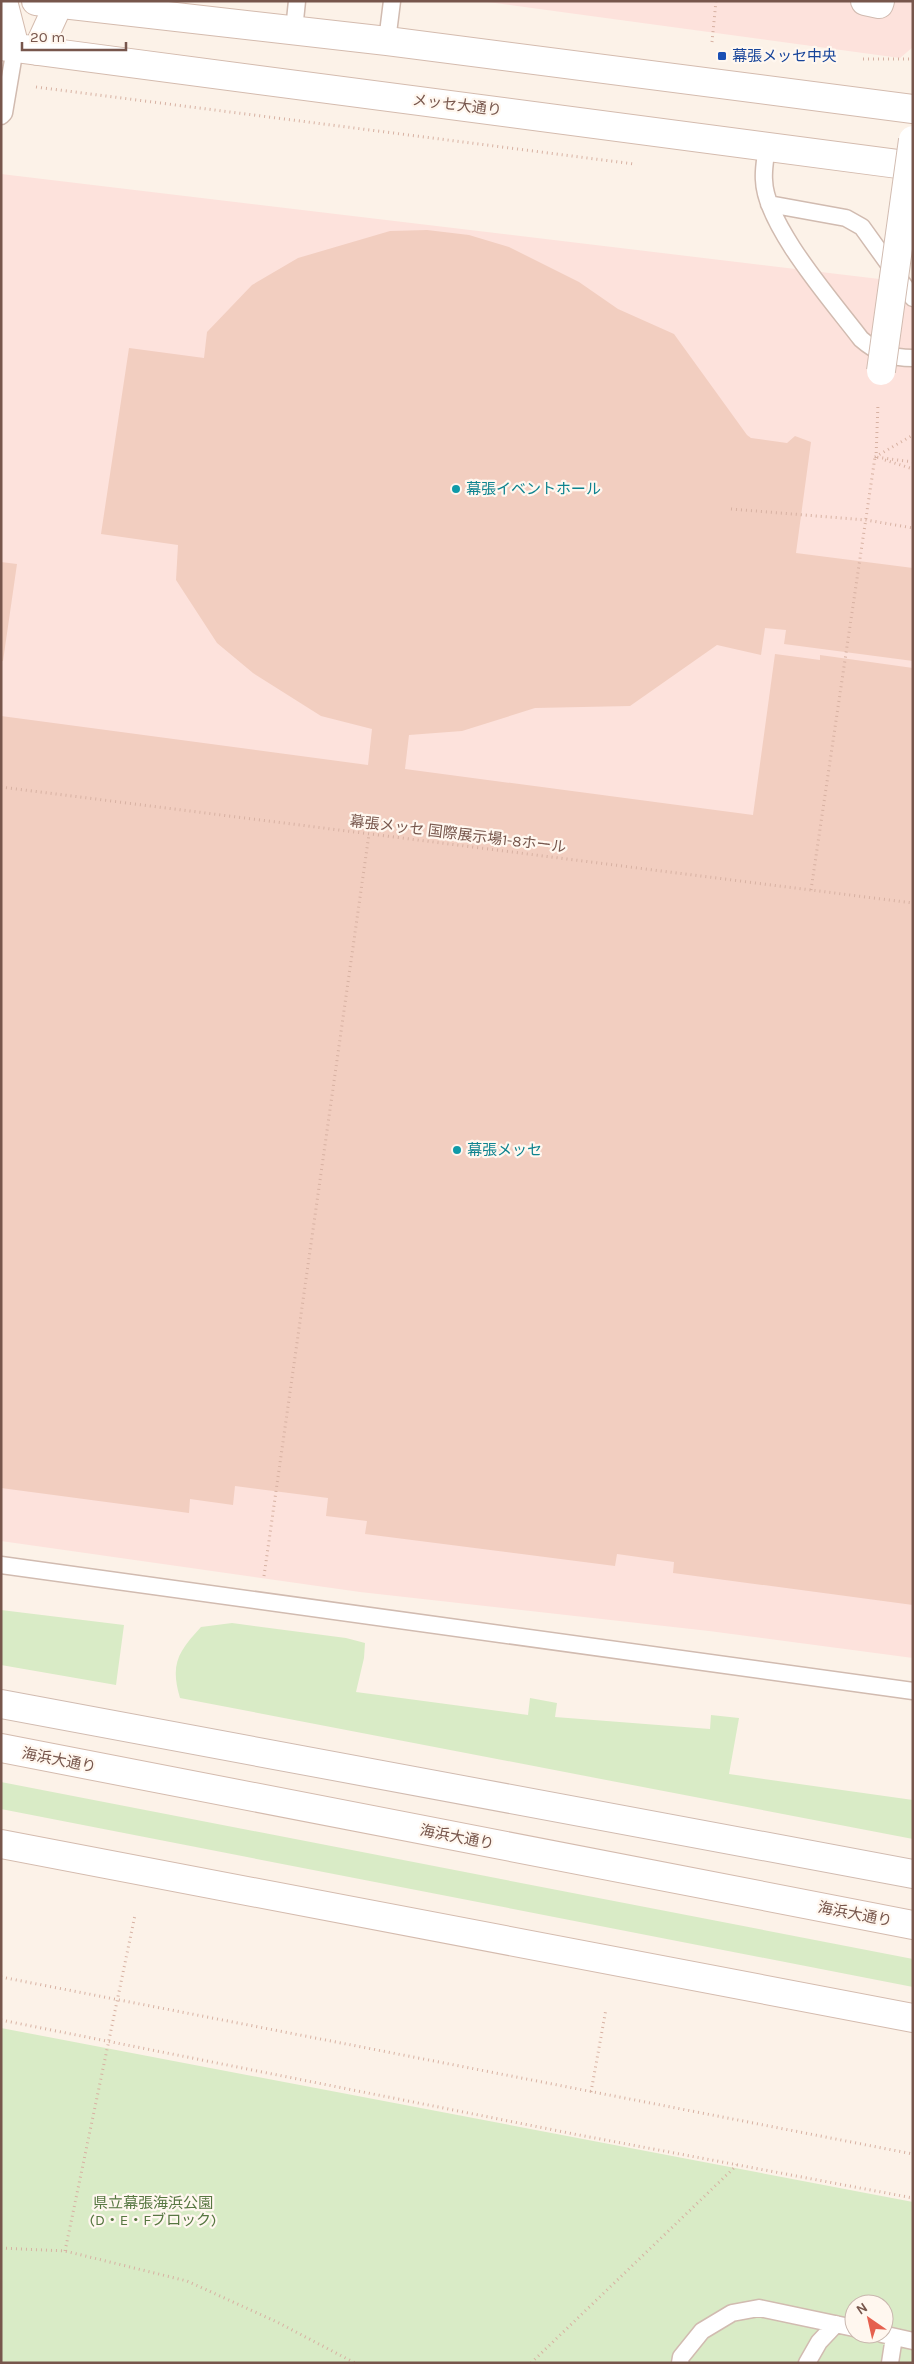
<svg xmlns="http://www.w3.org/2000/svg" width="914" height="2364" font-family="Karla,'Noto Sans JP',sans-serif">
<rect width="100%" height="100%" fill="#fcf2e8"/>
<path fill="#fde2dc" d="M481 1H913V47L900 58Z
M1 174 913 283V1658L709 1631 360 1592 1 1541Z"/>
<path fill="#d9ebc6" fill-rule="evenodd" d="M1 1610 124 1625 116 1685 1 1665Z
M232 1623 346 1638 365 1643 364 1658 356 1692 528 1715 530 1698 557 1703 555 1717 710 1729 711 1715 739 1718 729 1774 913 1800V1839L180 1698C170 1664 178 1652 201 1627Z
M1 1782 913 1959V1987L1 1809Z
M1 2028 913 2202V2363H1ZM854 2304H884V2334H854Z"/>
<path fill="#f2cec0" d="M427 230 469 235 509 247 579 282 618 309 674 334 747 435 751 438 787 443 795 436 811 442 796 553 913 568V661L784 644 786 630 765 628 761 655 717 645 630 706 535 708 462 731 409 735 405 769 753 815 775 654 820 660V655L913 668V1605L673 1573 674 1562 617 1554 615 1566 365 1534 367 1521 326 1516 328 1498 235 1486 233 1505 190 1499 189 1513 1 1488V716L368 765 372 729 321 716 253 673 217 643 176 580 178 545 101 534 129 348 204 358 207 332 252 285 298 258 390 231Z
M1 562 17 564 3 661H1Z"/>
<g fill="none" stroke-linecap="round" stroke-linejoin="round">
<g stroke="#d1bbb0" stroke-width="19">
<path id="lane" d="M294 30 297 1
M387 41 392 1
M1 116 4 113 15 48
M767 145C766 156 763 169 764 180 765 225 833 302 861 339 877 353 891 358 913 358
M769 204 846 218 862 227 913 298
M1 1565 913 1691
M882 2334 913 2341
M680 2363 681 2357 702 2331 732 2313 759 2308 854 2328
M807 2363 819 2342 836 2324
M890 2363 894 2337"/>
</g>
<g stroke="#d1bbb0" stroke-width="30">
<path id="street" d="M865 1 879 4 880 1
M1 1704 913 1874"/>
</g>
<g stroke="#d4bbae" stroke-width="30">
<path id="secondary" d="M3 1 15 48
M36 1 387 41 913 109
M1 46 913 166
M37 51 60 1
M1 1748 913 1925
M1 1844 913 2018"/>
</g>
<path stroke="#d7b1a2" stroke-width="3" stroke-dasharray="1 4" stroke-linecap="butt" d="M712 42 716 1
M863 59H913
M36 87 634 164
M875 457 913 435
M876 458 878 403
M885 460 913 469
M731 509 866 520 913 528
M1 787 913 903
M811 890 875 457 913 462
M264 1576 369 834
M1 1977 913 2154
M1 2020 579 2135 913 2198
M591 2092 606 2009
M1 2248 65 2251 187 2281 277 2322 355 2363
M65 2251 135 1915
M531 2363 737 2165"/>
<use href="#lane" stroke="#fff" stroke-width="16"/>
<use href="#street" stroke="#fff" stroke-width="28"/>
<use href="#secondary" stroke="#fff" stroke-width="28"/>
<g stroke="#d1bbb0" stroke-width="30" stroke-linecap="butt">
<path id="street-bridge" d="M881 371 913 140"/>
</g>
<use href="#street-bridge" stroke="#fff" stroke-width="28"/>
</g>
<rect fill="#1a4fb4" stroke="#fff7ef" stroke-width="2" x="717" y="51" width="10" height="10" rx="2.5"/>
<g fill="#0f9aa8" stroke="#fff7ef" stroke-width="2">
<circle cx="456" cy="489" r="5"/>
<circle cx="457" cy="1150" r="5"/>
</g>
<g text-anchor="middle" stroke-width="4.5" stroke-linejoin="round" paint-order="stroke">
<g font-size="15" fill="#164399" stroke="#fff7ef" text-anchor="start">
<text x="732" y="61">幕張メッセ中央</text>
</g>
<g font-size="15" fill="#77564c" stroke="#fff7ef">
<text transform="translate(457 105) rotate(7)" y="5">メッセ大通り</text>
<text transform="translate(458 834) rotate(7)" y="5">幕張メッセ 国際展示場1-8ホール</text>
<text transform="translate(59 1760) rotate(11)" y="5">海浜大通り</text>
<text transform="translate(457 1837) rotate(11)" y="5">海浜大通り</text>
<text transform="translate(855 1914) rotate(11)" y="5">海浜大通り</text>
</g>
<g font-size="15" fill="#0d838f" stroke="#fff7ef" text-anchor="start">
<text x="466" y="494">幕張イベントホール</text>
<text x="467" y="1155">幕張メッセ</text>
</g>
<g font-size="15" fill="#577741" stroke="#fff7ef">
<text x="153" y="2208">県立幕張海浜公園<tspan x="153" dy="17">(D・E・Fブロック)</tspan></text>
</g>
</g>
<rect width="914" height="2364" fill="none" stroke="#77564c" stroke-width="5"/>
<g transform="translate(869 2319) rotate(326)"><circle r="24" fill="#fff7ef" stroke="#c9b7ae"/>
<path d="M0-4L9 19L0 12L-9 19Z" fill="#e5604e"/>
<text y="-8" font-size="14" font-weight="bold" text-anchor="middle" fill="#77564c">N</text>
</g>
<path d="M22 42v8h104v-8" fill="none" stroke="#77564c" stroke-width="2.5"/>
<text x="30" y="42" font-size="15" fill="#77564c" stroke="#fff7ef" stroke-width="4" paint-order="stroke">20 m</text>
</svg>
